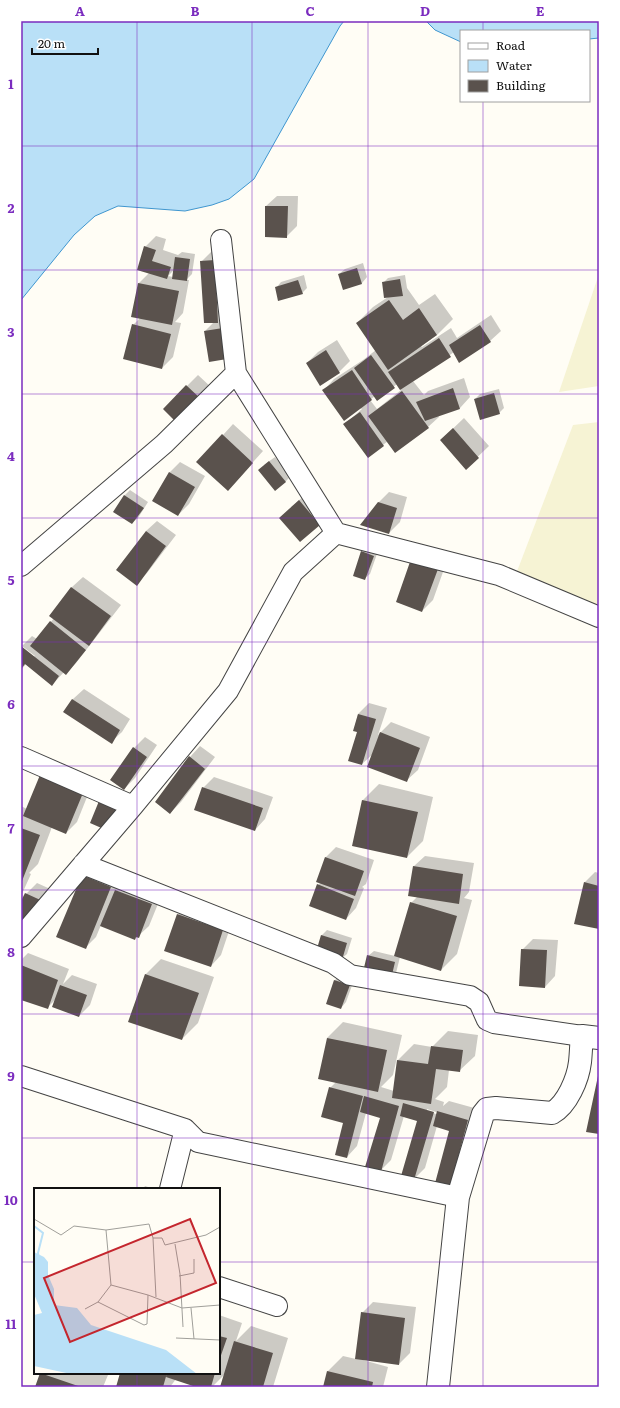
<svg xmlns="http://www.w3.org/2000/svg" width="620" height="1408" font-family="Literata,serif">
<rect width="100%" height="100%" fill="#fffdf5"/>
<path fill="#f6f3d4" d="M599 274V386L559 392Z
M599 422V609L516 574 573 425Z"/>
<path fill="#b9e0f7" stroke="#3f96cf" d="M21 21H344L340 26 254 179 229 199 212 205 185 211 118 206 95 216 74 235 21 300Z
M426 21H599V38L589 39V31H461V42L435 30Z"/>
<path fill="#0003" fill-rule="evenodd" d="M277 196H298L297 226 286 237 266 206Z
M156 236 166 239 163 250 178 255 182 252 195 254 192 274 186 280H189L183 313 175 322 181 323 173 357 162 368 133 325 140 318 139 283 149 273 145 247ZM174 270 173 277 168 276Z
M225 250 227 358 205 331 214 322 201 262 212 251Z
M363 263 367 277 362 283 344 289 339 274 345 269Z
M304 275 307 288 302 293 276 288 281 282Z
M405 275 407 288 419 305 435 294 453 319 437 335 421 346 422 347 451 328 457 338 491 315 501 331 490 341 454 352 413 381 424 395 428 391 464 378 470 397 460 408 438 415 439 417 428 427 388 441 368 457 345 424 362 409 324 390 334 379 363 360 376 350 357 323 373 307 388 297 383 283 388 278ZM397 384 401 390 377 409 370 400 375 396 378 399Z
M337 340 350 361 339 372 307 363 318 352Z
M198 375 212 388 178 423 164 409Z
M499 389 504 408 499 413 475 399 480 394Z
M464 418 489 446 466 468 441 440Z
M233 424 263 451 238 479 223 435Z
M275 457 291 476 285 482 264 465Z
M180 462 205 476 189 504 178 515 169 473Z
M130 490 148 502 138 518 132 523 115 511 125 495Z
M311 490 320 524 291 507Z
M389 492 407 497 400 522 389 533 378 503Z
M157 521 176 535 147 573 136 584 146 531Z
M367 547 378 551 370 574 364 579 362 552Z
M448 558 433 600 422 611 397 602Z
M83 577 121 605 76 663 66 673 64 672 52 685 26 664 21 670V648L33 657 35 656 22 646 32 636 37 639 54 618 51 616 72 587Z
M84 689 130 719 122 732 111 742 65 712 73 699Z
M369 703 387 708 378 735 391 722 430 737 418 770 407 780 373 754 362 764 358 731 354 730 358 714Z
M145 737 157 745 135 778 124 789 134 748Z
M200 746 215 757 181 802 170 813 190 757Z
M214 777 273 797 265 819 255 830 203 788Z
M93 782 77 822 66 833 52 827 38 864 29 873 31 874 21 896V806L27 809Z
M379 784 433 797 423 841 407 857 353 845 363 800Z
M336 847 374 860 366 884 362 887 364 888 356 908 346 919 318 885 321 882 325 858Z
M425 856 474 863 469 892 464 898 472 900 457 954 441 970 400 957 396 973 391 978 368 956 374 951 395 956 411 903 417 897 414 866Z
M595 872 599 873V928L584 883Z
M83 876H121L116 890 126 879 162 894 149 926 135 939 101 925 96 937 85 948Z
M37 883 57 892 26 924 21 904 26 894Z
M188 904 233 919 221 955 211 966 178 915Z
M327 930 352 938 347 954 341 959 317 951 322 935Z
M533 939 558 940 555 976 545 987 522 950Z
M28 953 69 969 63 984 72 975 97 984 90 1005 79 1016 57 998 47 1008 21 999V960Z
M161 959 214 977 198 1023 182 1039 145 975Z
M341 975 354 980 346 1002 341 1008 327 1003 335 980Z
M343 1022 402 1035 393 1075 381 1087 394 1091 398 1060 414 1044 432 1047 448 1031 478 1035 475 1056 459 1071 449 1070 447 1087 435 1099 444 1102 443 1106 449 1101 478 1109 448 1190 450 1130 437 1126 425 1168 414 1179 419 1121 404 1116 391 1160 380 1171 381 1117 366 1113 357 1146 347 1157 344 1122 330 1088 336 1082 327 1038ZM427 1109 439 1113V1115L427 1111Z
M145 1186 154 1189H143Z
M373 1302 416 1307 410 1353 399 1364 363 1359V1360L388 1367 383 1387H324L328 1371 343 1356 356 1359 362 1313Z
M219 1315 242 1323 236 1341 251 1326 288 1338 273 1387H221L225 1374 212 1387H199L176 1379 170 1387H117L121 1373H219Z
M41 1373H103L108 1375 103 1387H36Z"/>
<path fill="#5a524d" d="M265 206H288L287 238 265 237Z
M144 246 156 250 152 261 171 267 167 279 137 270Z
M175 257 190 259 187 281 172 279Z
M215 260 218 323H204L200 261Z
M357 268 362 284 343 290 338 274Z
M400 279 403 296 384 298 382 282Z
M298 280 303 294 278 301 275 287Z
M138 283 179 291 172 325 131 317Z
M389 300 403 320 419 308 437 335 388 370 356 323Z
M132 324 171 334 162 369 123 359Z
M480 325 491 342 459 363 449 345Z
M223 328 227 359 209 362 204 331Z
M439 338 451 357 400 390 388 372Z
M326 350 340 373 320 386 306 363Z
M371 355 395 388 377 401 354 368Z
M352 370 372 400 344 421 322 390Z
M186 385 202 400 178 424 163 409Z
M453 388 460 409 425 421 416 402Z
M402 391 429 428 395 453 368 416Z
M494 393 500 414 480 420 474 399Z
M360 412 384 446 368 458 343 424Z
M453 428 479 458 466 470 440 440Z
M222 434 253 463 228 491 196 462Z
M269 461 286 482 275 491 258 470Z
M169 472 195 487 178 516 152 501Z
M124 495 144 508 132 524 113 512Z
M299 500 320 525 300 542 279 518Z
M378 502 397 508 389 534 360 525Z
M146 531 166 546 137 586 116 570Z
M361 551 374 556 365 580 353 576Z
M411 559 438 569 422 612 396 602Z
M71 587 111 616 89 646 49 616Z
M50 621 86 650 66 675 30 646Z
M21 646 59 676 52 686 25 664 21 669Z
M72 699 120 730 112 744 63 712Z
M358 714 376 719 362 765 348 761 357 732 353 731Z
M380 732 420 748 407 782 367 767Z
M133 747 147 757 124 790 110 780Z
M189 756 205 769 170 814 155 802Z
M40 775 83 793 66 834 23 816Z
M202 787 263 808 255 831 194 810Z
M362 800 418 812 407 858 352 846Z
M99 801 120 811 106 830 90 823Z
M21 828 40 835 22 881 21 880Z
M325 857 364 871 355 896 316 882Z
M413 866 463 874 459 904 408 896Z
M82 875 111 887 86 949 56 937Z
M584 882 599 886V929L574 924Z
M317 884 354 899 346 920 309 906Z
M115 890 152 904 139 938 136 937 135 940 100 926Z
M25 893 47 903 21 931V901Z
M410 902 457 916 441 971 394 956Z
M177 914 223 930 211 967 164 951Z
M321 935 347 943 342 960 316 952Z
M521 949 547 950 545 988 519 986Z
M367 955 395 962 391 979 363 972Z
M21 965 58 980 48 1009 21 1000Z
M145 974 199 993 182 1040 128 1022Z
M334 980 350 985 341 1009 326 1004Z
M60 985 87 995 79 1017 52 1007Z
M327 1038 387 1050 378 1092 318 1079Z
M431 1046 463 1050 460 1072 436 1069 431 1104 392 1098 397 1060 428 1064Z
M598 1076H599V1134L586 1132Z
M329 1087 363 1096 347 1158 335 1155 343 1123 321 1117Z
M364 1096 399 1106 381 1172 365 1167 380 1118 360 1112Z
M403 1103 434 1112 414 1180 401 1176 417 1121 400 1116Z
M437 1111 468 1120 449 1191 434 1187 449 1131 433 1126Z
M361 1312 405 1318 399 1365 355 1359Z
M219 1336 227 1338 219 1361Z
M234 1341 273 1353 263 1387H220Z
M327 1371 373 1382 372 1387H323Z
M40 1373 81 1387H35Z
M120 1373H167L163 1387H116Z
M167 1373H215L211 1387H196L166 1377Z"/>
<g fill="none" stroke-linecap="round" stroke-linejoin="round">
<g stroke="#444" stroke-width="22">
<path id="minor" d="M221 240 236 373 336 533
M21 566 164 444 236 373
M21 757 133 806
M83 864 333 963 350 975 470 996 479 1002 487 1020 494 1023 582 1036
M21 937 133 806 228 691 293 572 336 533 499 575 599 617
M21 1076 185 1129 198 1142 458 1197
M170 1189 185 1129
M219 1287 277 1306"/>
</g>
<g stroke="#444" stroke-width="24">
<path id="tertiary" d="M438 1387 458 1197 483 1114 487 1109 496 1108 552 1113C567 1105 578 1079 580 1062 581 1053 581 1045 582 1036L599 1038"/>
</g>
<use href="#minor" stroke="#fff" stroke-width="20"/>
<use href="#tertiary" stroke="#fff" stroke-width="22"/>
</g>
<path fill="none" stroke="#7b2cbf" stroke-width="1" stroke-opacity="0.55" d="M137 21V1189M252 21V1387M368 21V1387M483 21V31M483 101V1387M21 146H599M21 270H599M21 394H599M21 518H599M21 642H599M21 766H599M21 890H599M21 1014H599M21 1138H599M21 1262H35M219 1262H599M137 1373V1387"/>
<g transform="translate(34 1188)">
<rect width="186" height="186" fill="#fffdf5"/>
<path d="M0 64 10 69 14 74V87L20 101V117L43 120 57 137 132 162 163 186H37L0 178V127L8 125 0 106Z" fill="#b9e0f7"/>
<path fill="none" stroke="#b9e0f7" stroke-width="2" d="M0 38 9 45 4 65 5 71"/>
<path fill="none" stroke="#a09f9a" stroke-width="1" d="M0 31 27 47 40 38 72 42 115 36 119 50H128L131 57 172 47 186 39M72 42 77 97 114 107 148 120 186 117M119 50 122 109M141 56 146 86 149 139M145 88 160 85V71M64 114 110 137 113 136 114 107M157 120 160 151M51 121 64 114 77 97M142 150 186 152"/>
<path fill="#c4262e" fill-opacity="0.15" stroke="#c4262e" stroke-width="2" d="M156 31 182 95 36 154 10 90Z"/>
<rect width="186" height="186" fill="none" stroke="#111" stroke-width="2"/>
</g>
<rect width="620" height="1408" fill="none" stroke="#ffffff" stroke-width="44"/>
<rect x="460" y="30" width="130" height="72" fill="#ffffff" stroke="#a0a0a0"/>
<rect x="468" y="43" width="20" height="6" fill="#ffffff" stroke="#a0a0a0"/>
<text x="496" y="50" font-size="12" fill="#111111">Road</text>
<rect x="468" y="60" width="20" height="12" fill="#b9e0f7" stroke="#a0a0a0"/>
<text x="496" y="70" font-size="12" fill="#111111">Water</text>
<rect x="468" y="80" width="20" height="12" fill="#5a524d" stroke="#a0a0a0"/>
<text x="496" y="90" font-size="12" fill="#111111">Building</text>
<path d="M32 48v6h66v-6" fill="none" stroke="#111111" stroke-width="2"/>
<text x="38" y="48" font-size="12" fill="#111111" stroke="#ffffff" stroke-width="3" paint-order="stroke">20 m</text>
<rect x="22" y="22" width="576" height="1364" fill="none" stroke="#7b2cbf" stroke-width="1.5"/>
<g font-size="13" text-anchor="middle" font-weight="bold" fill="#7b2cbf">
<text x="80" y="16">A</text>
<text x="195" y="16">B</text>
<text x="310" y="16">C</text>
<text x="425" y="16">D</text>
<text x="540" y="16">E</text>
<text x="11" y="89">1</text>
<text x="11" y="213">2</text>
<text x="11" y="337">3</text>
<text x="11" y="461">4</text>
<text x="11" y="585">5</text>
<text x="11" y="709">6</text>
<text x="11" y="833">7</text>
<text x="11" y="957">8</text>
<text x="11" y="1081">9</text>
<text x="11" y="1205">10</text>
<text x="11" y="1329">11</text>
</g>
</svg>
